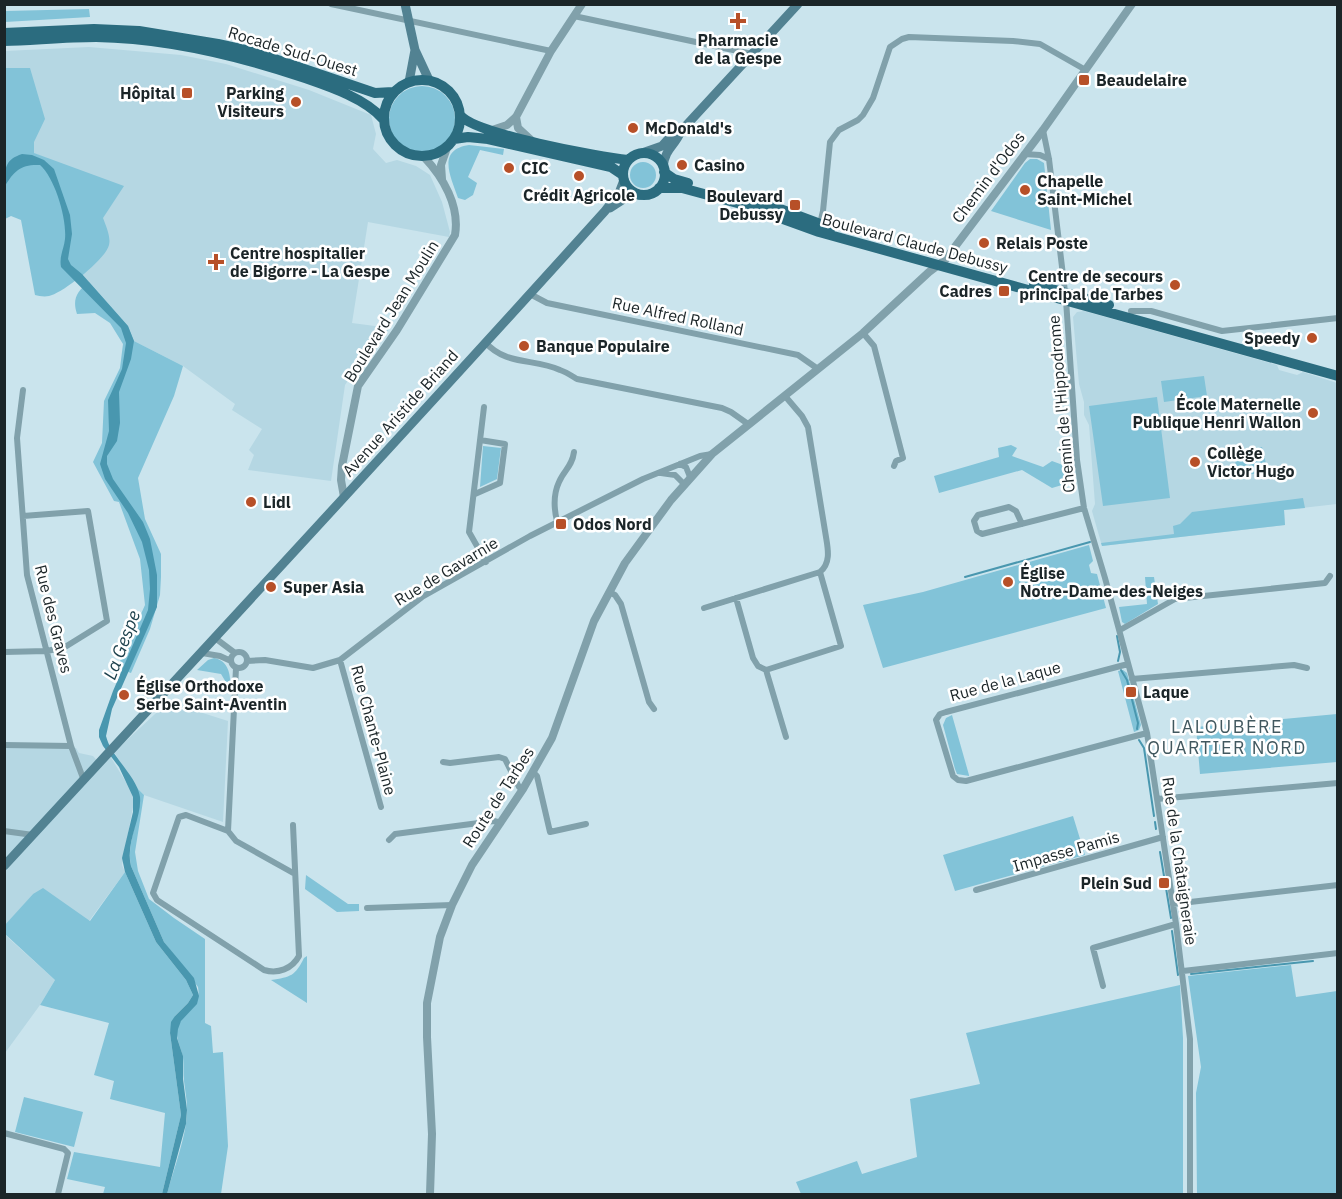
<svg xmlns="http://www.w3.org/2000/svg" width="1342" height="1199" font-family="'IBM Plex Sans',sans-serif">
<rect width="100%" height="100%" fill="#cae4ed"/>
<path fill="#b5d7e3" d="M89 47 181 55 226 64 309 90 371 115 376 134 373 149 386 163 397 160 416 166 430 175 442 202 450 232 449 237 368 222 352 323 390 328 359 371 353 373 345 385 331 481 248 470 254 455 249 450 262 429 232 410 235 404 183 366 134 341 128 326 82 274 71 266 55 165 46 158 5 142V51Z
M1084 311 1277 365 1279 370 1297 375 1303 372 1337 383V504L1284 510 1285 525 1102 546 1092 511 1095 504 1089 425 1084 415V402L1079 384 1073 317 1077 312Z
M168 702 228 721 223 822 144 795 136 787 114 752Z
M5 748H76L79 753 93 756 101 765 110 756 132 792 134 802 122 865 125 872 89 921 33 894 5 926Z
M4 934 55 980 40 1005 5 1053Z"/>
<path fill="#82c3d8" d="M89 9 90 17 5 22V11Z
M4 68H30L45 119 34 142V153L124 186 103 218C106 226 111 237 109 245 106 259 63 293 49 296 44 297 39 296 35 295L21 220 11 216 5 219Z
M389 119a33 33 0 1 1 66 0a33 33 0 1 1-66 0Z
M469 145 504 149 503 155 480 150 468 177 477 183 473 195 465 200 458 198C451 177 436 150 469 145Z
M1030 159H1037L1044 163 1051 230 991 211 1025 163Z
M630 175a13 13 0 1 1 26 0a13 13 0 1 1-26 0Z
M89 282 128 326 134 341 183 366 174 396 138 478 145 519 161 554V577L160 595 150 629 131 673 117 668 145 605 140 559 119 502 114 501 93 462 102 443 104 401 120 368 123 344 110 323 95 313 77 314C72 299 77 291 89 282Z
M1204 376 1207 396 1164 402 1161 381Z
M1157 397 1170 498 1103 506 1089 406Z
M1011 445 1017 448 1012 456 1043 467 1052 461 1071 468 1072 482 1052 488 1022 470 939 493 934 476 999 457 998 448Z
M483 446 501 448 497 479 480 487Z
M1262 447 1268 472 1237 476 1234 450Z
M1303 498 1305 508 1284 510 1285 525 1102 546 1101 543 1174 534 1173 526 1180 524 1192 512Z
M1089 545 1093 561 1089 565 1091 573 1097 574 1106 608 883 668 863 605 923 592Z
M1145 577H1154L1158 604 1125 624 1122 622 1119 607 1147 604Z
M214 658C229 661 231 675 230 689L221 674 197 670 208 660Z
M1123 670 1127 673 1141 725 1139 730 1134 732 1118 671Z
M1337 714V762L1200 774 1196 727Z
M952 715 969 775V776L957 774 955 769 943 725 946 718Z
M136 787 144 795 135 852 138 871 149 899 174 918 205 939V1023L211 1026 213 1053 223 1052 228 1146 221 1194H167C173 1171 188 1132 187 1109 187 1099 185 1090 184 1081 183 1073 184 1065 183 1058 182 1049 176 1041 177 1031 180 1011 202 1011 198 987L164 942 131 866C125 840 145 813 136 787Z
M1073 816 1085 855 955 891 943 855Z
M125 872 156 942 186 980 193 995 188 1003 175 1016 170 1033 181 1115 162 1194H103L105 1187 67 1179 74 1152 160 1167 165 1113 110 1099 114 1081 94 1075 109 1023 40 1005 55 980 5 934 4 926 33 894 43 888 90 921Z
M306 875 348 904H359V911L337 912 305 889Z
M307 956V1003L271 980C291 977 295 976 304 958Z
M1291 965 1296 997 1337 991V1194H1197L1196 1093 1201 1067 1188 976Z
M1180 985 1183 1038V1194H801L796 1182 857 1161 862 1174 917 1157 910 1099 980 1084 966 1033Z
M24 1097 83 1112 74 1147 15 1132Z"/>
<path fill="#4997af" d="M22 154 32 155 44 160 54 169 70 215 72 234 68 259 71 265 82 274 128 326 134 341 131 359 119 392 120 423 117 441 107 456V464L113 479 143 522 150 539 157 575V607L112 709 106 736C111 757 137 776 140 797 142 818 125 843 131 866L164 942 194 978 199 996 197 1004 181 1021 178 1029 177 1038 183 1056V1079L187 1110 186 1124 167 1194H162L181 1115 170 1033 171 1022 175 1016 188 1003 193 995 186 980 156 942 125 872 122 858 133 812V797L119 767 103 746 99 737V730L113 691 148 610 150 589 149 570 142 542 128 513 105 479 100 464 109 431 108 400 122 369 126 343 121 328 61 267C59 256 64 249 65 239 67 219 55 178 40 165 21 164 14 171 5 186 5 169 4 160 22 154Z"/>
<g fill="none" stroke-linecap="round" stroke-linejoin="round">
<path stroke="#4997af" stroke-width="2" d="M965 577 1090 542
M1117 636 1120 652 1118 661
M1121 670 1127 680 1138 723 1137 729
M1139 740 1144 748 1154 816
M1155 822 1156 829
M1160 852 1171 918
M1172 931 1178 975
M1191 974 1313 961"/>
<path stroke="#81a1ab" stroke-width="6" d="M331 4 551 51
M574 16 752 54
M1043 130 1049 159 1066 300 1077 460 1084 508 1105 578 1147 733 1176 924 1190 1039V1194
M1024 154 1040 155 1049 159
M820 224 823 211 830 142 839 130 858 120 863 115 873 98 890 47 902 39 909 37 1013 41 1040 44 1084 69
M530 294 547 303 798 355 818 369
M1131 311H1151L1222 331 1338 318
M863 333 874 346 903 458 896 461 894 466
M485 342C506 366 534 358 560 370 566 372 572 376 577 379L722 408 731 412 748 424
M23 390 17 438 27 575 71 746 83 778
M484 407 469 532 486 562
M680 464 686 467 690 477
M661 473 675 475 684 484
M475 494 500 483 505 444 480 440
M557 521C554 509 553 495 559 482 564 470 572 467 574 452
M1022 524 1016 511 1009 507 978 515 974 521 977 531 982 534 1084 508
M609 592 615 595 621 604 649 702 654 709
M736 598 753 658 758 666 766 670 786 737
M704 608 820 572C831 563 828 549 826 537L808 427 802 416 785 396
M1120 630 1175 599 1325 583 1330 576
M215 638 235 653
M231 660a8 8 0 1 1 16 0a8 8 0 1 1-16 0Z
M4 652 47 651 65 647 107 621 88 511 23 516
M202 653 220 656 231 661
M340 660 381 807
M247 661 265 660 313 668 340 660 422 597 530 536 643 479 700 456 712 454
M1128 664 946 712 940 714 936 720 953 776 958 780 966 781 1147 733
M236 668 228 831 186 815 179 817 153 893 157 900 264 970C278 974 292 969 299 956L293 825
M766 670 841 646 820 572
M1132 679 1294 665 1307 668
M4 745 71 746
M443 762 450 763 499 757 505 759 519 787 523 789
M534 773 537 776 550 832 586 824
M1157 799 1338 783
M4 831 33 835
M228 831 236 841 295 874
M389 840 395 834 494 821 501 823
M976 890 1163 837
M1173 904 1338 885
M367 908 452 905
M1183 971 1338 953
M1103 986 1093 948 1176 924
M4 1133 64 1149 68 1153 58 1194"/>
<path stroke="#81a1ab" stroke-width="8" d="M516 117 518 128 531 140
M492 130 507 125 516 117 551 51 582 4
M442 179 441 165 447 148
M344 497 341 480 342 466 358 386 397 330 455 235C460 206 443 177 424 157
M430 1194 432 1134 427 1037V1003L440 937 452 905 472 865 523 789 552 738 594 621 625 563 671 500 712 454 863 333 929 272 945 260 1043 130 1132 4"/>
<path stroke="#528292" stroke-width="9" d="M405 4 415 50 429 80
M409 82 415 50
M642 153 662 146 671 136 681 131 798 4
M663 167C665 148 675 146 681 131
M610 208 630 195H641
M4 866C205 648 407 431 605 211L619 193 624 180"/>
<path stroke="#2b6c7f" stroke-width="10" d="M4 33 94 29 139 31 218 44 254 52 375 93 393 92
M4 41C35 40 66 37 96 37 166 38 236 55 302 77 328 86 365 98 383 119
M384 118a38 38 0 1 1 76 0a38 38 0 1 1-76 0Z
M460 115C474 134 600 157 628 160
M454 139 468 137 488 139 611 167 623 175
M623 174a21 21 0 1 1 42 0a21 21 0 1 1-42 0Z
M664 172 674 179 688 183
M659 188H682L741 204 819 232 1338 376
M735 196 772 206 831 228
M1034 284 1109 305"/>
</g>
<g fill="#b75028" stroke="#fff" stroke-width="2">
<path d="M735 12h6v6h6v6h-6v6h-6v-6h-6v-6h6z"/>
<rect x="1078" y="74" width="12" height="12" rx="3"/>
<rect x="181" y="87" width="12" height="12" rx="3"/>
<circle cx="296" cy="102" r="6"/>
<circle cx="633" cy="128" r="6"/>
<circle cx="682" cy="165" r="6"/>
<circle cx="509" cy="168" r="6"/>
<circle cx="579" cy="176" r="6"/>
<circle cx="1025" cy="190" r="6"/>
<rect x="789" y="199" width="12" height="12" rx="3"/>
<circle cx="984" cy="243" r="6"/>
<path d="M213 253h6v6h6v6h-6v6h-6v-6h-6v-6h6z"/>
<circle cx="1175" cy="285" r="6"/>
<rect x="998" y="285" width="12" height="12" rx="3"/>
<circle cx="1312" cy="338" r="6"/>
<circle cx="524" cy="346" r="6"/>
<circle cx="1313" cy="413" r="6"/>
<circle cx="1195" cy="462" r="6"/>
<circle cx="251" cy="502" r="6"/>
<rect x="555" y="518" width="12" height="12" rx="3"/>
<circle cx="1008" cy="582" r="6"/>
<circle cx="271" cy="587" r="6"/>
<rect x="1125" y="686" width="12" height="12" rx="3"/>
<circle cx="124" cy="695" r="6"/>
<rect x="1158" y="877" width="12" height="12" rx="3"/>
</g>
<g text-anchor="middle" stroke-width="5" stroke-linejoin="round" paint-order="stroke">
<g font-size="16" font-weight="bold" fill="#1b2528" stroke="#fff" text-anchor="start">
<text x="738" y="46" text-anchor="middle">Pharmacie<tspan x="738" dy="18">de la Gespe</tspan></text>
<text x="1096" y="86">Beaudelaire</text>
<text x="175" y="99" text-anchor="end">Hôpital</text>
<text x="284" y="99" text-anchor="end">Parking<tspan x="284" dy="18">Visiteurs</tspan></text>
<text x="645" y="134">McDonald's</text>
<text x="694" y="171">Casino</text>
<text x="521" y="174">CIC</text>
<text x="1037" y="187">Chapelle<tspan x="1037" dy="18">Saint-Michel</tspan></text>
<text x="579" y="201" text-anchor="middle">Crédit Agricole</text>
<text x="783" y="202" text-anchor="end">Boulevard<tspan x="783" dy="18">Debussy</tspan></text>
<text x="996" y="249">Relais Poste</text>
<text x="230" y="259">Centre hospitalier<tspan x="230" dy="18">de Bigorre - La Gespe</tspan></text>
<text x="1163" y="282" text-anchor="end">Centre de secours<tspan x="1163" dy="18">principal de Tarbes</tspan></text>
<text x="992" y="297" text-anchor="end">Cadres</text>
<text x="1300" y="344" text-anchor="end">Speedy</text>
<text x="536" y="352">Banque Populaire</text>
<text x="1301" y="410" text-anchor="end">École Maternelle<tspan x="1301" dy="18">Publique Henri Wallon</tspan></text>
<text x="1207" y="459">Collège<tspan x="1207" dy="18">Victor Hugo</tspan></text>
<text x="263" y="508">Lidl</text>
<text x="573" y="530">Odos Nord</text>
<text x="1020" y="579">Église<tspan x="1020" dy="18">Notre-Dame-des-Neiges</tspan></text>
<text x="283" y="593">Super Asia</text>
<text x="136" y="692">Église Orthodoxe<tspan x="136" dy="18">Serbe Saint-Aventin</tspan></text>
<text x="1143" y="698">Laque</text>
<text x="1152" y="889" text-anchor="end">Plein Sud</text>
</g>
<g font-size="16" fill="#1b2528" stroke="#fff">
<text transform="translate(293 51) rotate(17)" y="6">Rocade Sud-Ouest</text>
<text transform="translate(988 177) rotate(-53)" y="6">Chemin d'Odos</text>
<text transform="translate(915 243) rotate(15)" y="6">Boulevard Claude Debussy</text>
<text transform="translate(391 311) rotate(-58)" y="6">Boulevard Jean Moulin</text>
<text transform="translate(678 316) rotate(12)" y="6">Rue Alfred Rolland</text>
<text transform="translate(1061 404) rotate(-95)" y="6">Chemin de l'Hippodrome</text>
<text transform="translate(400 413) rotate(-48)" y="6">Avenue Aristide Briand</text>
<text transform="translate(446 571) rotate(-31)" y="6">Rue de Gavarnie</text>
<text transform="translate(54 619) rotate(76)" y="6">Rue des Graves</text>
<text transform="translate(1005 681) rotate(-15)" y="6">Rue de la Laque</text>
<text transform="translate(374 730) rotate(75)" y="6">Rue Chante-Plaine</text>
<text transform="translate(498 797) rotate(-57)" y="6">Route de Tarbes</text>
<text transform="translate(1066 851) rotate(-16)" y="6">Impasse Pamis</text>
<text transform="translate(1180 861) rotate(82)" y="6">Rue de la Châtaigneraie</text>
</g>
<g font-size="18" font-style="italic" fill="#1d414d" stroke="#fff">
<text transform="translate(122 645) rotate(-69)" y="6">La Gespe</text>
</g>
<g font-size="18" letter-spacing="1.5" fill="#41585f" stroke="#fff">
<text x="1227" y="733">LALOUBÈRE<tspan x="1227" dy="21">QUARTIER NORD</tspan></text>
</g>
</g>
<rect width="1342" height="1199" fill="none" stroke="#1b2528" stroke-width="12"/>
</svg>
